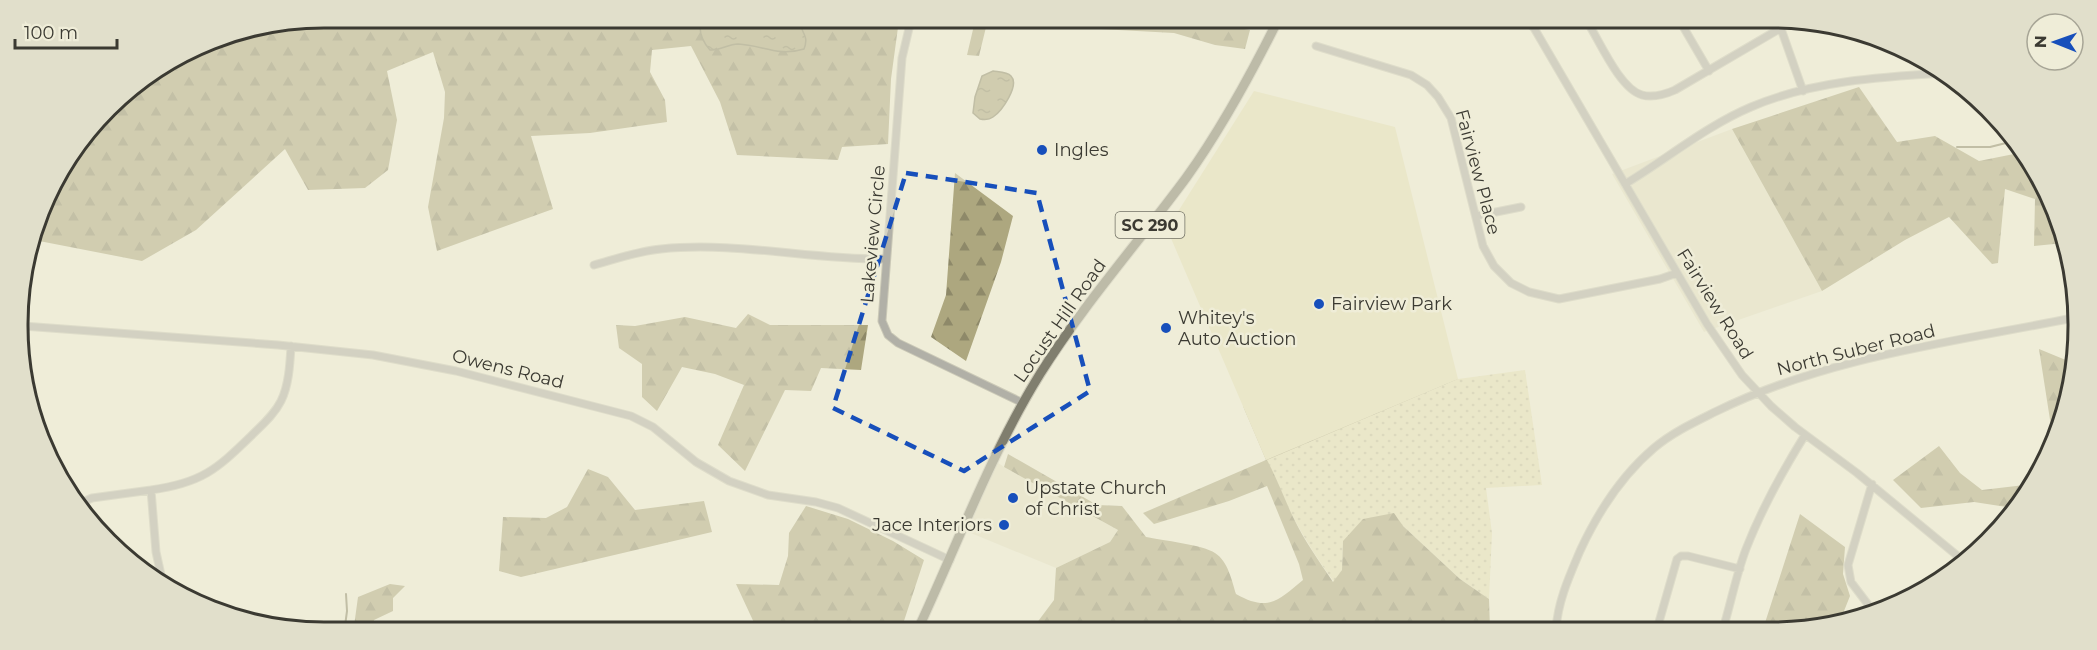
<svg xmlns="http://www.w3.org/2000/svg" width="2097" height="650" font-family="Montserrat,sans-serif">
<defs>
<pattern id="grass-dots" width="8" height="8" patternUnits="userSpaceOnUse" patternTransform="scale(1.5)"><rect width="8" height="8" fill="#e5e0b6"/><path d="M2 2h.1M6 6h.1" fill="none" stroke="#c5c19d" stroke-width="1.8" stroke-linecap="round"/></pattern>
<pattern id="forest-firs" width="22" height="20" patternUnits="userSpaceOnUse" patternTransform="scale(1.5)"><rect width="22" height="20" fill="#ada77f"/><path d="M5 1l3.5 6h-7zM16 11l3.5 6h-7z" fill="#8e8969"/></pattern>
<pattern id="water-ripples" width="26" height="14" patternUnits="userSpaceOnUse" patternTransform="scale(1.5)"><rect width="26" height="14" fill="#aaa57c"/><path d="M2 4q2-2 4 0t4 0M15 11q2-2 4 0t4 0" fill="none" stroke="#8c8766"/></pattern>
</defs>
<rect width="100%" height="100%" fill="#efedd8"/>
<path fill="#e4e1c4" d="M1732 129 1822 291 1704 332 1612 174Z
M997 462 1004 467 1118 530 1110 542 1056 568 966 531Z"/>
<path fill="url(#grass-dots)" d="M1525 370 1542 485 1486 488 1492 533 1489 599 1460 579 1403 526 1343 541 1342 570 1334 582C1319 562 1306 541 1294 519 1284 500 1277 479 1266 460L1458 379Z"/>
<path fill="url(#forest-firs)" d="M325 18 899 20 891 79 888 144 842 147 838 160 737 155 720 102 691 46 652 50 650 72 665 100 667 122 590 133 531 136 553 209 437 251 428 207 444 118 445 92 433 52 387 71 397 120 388 170 365 188 308 190 285 149 196 230 142 261 34 240 50 189 122 94 208 41Z
M975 21 1228 22 1233 27 1250 30 1245 49 1215 45 1174 33 987 23 979 56 967 55Z
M1859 87 1897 142 1935 136 1979 161 2024 152 2027 155 2064 243 2034 246 2035 199 2005 189 1998 263 1992 264 1949 217 1905 240 1822 291 1732 129Z
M955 173 1013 216 1001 262 966 361 931 337 946 295Z
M748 314 770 325H868L861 370 821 368 811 391 785 390 745 471 718 445 744 385 715 374 682 367 657 411 642 397V364L619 348 616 325 635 326 685 317 736 328Z
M2039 349 2073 363V385L2053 439Z
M1458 379 1267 460C1277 479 1284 498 1293 517 1304 540 1319 561 1333 582L1342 570 1343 541 1363 519 1394 513 1403 526 1460 579 1489 599 1490 629 1033 628 1054 600 1056 568 1110 542 1118 530 1004 467 1008 454 1097 505 1122 506 1146 537C1161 540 1204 545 1215 553 1228 561 1232 581 1236 594 1268 612 1278 601 1303 580L1299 564 1267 486 1229 501 1154 524 1143 513 1266 460 1243 406Z
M1939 446 1960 473 1982 490 2033 484 2013 508 1974 502 1921 508 1893 480Z
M588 469 608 477 635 510 704 501 712 532 521 577 499 571 503 517 546 518 567 507Z
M806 506 848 519 893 541 924 560 902 627H756L736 584 779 585 788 556 789 533Z
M1800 514 1845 547 1843 574 1850 596 1840 621 1812 629H1763Z
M390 584 405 586 393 598V611L374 620 373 626H354L358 597Z"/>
<path fill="#e5e0b6" d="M1254 91 1395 127 1458 379 1266 460 1167 229Z"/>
<path fill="url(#water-ripples)" stroke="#898566" stroke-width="1.5" d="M701 19 800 20C799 32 810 34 804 49 778 57 762 45 738 44 728 44 720 51 710 50 702 41 698 31 701 19Z
M993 71C999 72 1007 72 1011 76 1020 85 1002 111 993 117 989 120 985 120 980 119L973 113 975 97 982 76Z"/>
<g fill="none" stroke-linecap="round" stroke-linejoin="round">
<path stroke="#898566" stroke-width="2" d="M536 19 559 26 579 27 699 26
M1957 147H1990L2014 141
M345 626 347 611 346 594"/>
<g stroke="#cbc9b7" stroke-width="9">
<path id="minor" d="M911 20 902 58 882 321 888 335 898 343 1023 403
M1529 23 1534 28 1707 324 1742 375 1771 406 1795 427 1857 473 1965 562
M1588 23C1600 42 1620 89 1642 95 1653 98 1666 94 1675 90L1781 28
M1681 23 1709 71
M1780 26 1803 91
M1316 46 1411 75 1427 85 1438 97 1451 118 1483 246 1494 266 1511 283 1529 292 1559 299 1660 279 1677 273
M1625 184C1667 159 1706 126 1751 107 1812 81 1880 77 1946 73
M1476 216 1521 207
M594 265C616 259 638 251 661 249 736 241 811 260 886 259
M23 326 278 345 373 355 456 371 631 416 653 427 696 462 729 481 768 495 816 502 838 508 950 560
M1872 484 1848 565 1851 582 1873 611
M151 490C201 483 216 470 251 436 262 425 274 415 281 401 289 385 290 363 291 346
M78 504 92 498 151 490 156 552 163 584
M1556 629C1558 601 1569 577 1580 551 1598 512 1621 476 1654 448 1673 432 1695 422 1717 411 1827 357 1953 342 2073 318
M1657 629 1677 559 1681 556H1688L1740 569
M1723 629C1731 603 1736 575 1746 549 1762 508 1782 472 1805 435"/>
</g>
<g stroke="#cbc9b7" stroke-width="11">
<path id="major" d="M919 627C958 543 991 453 1040 374 1083 305 1138 243 1186 178 1222 128 1250 76 1277 22"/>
</g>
<use href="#minor" stroke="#b1b0a7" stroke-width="7"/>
<use href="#major" stroke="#807e6e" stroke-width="9"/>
</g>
<path d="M0 0H2097V650H0ZM906 173 1037 193 1090 391 964 471 833 408Z" fill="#efedd8" fill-opacity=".55" fill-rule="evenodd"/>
<path fill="none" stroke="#174fbb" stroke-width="4.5" stroke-dasharray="12 8" stroke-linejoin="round" d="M906 173 1037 193 1090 391 964 471 833 408Z"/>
<g fill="#174fbb" stroke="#efedd8" stroke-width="2">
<circle cx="1042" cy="150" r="6"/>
<circle cx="1319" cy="304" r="6"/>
<circle cx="1166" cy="328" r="6"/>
<circle cx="1013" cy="498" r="6"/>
<circle cx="1004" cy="525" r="6"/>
</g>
<g text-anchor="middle" stroke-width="5" stroke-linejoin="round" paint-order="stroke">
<rect fill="#efedd8" stroke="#717064" stroke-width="1.5" x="1115.5" y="212" width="69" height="26" rx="4.5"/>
<g font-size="16" font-weight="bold" fill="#3b3a32">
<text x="1150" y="231">SC 290</text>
</g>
<g font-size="18" fill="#3b3a32" stroke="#efedd8" text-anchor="start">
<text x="1054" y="156">Ingles</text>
<text x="1331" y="310">Fairview Park</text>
<text x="1178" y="324">Whitey's<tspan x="1178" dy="21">Auto Auction</tspan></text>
<text x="1025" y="494">Upstate Church<tspan x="1025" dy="21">of Christ</tspan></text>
<text x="992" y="531" text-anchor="end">Jace Interiors</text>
</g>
<g font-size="18" fill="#3b3a32" stroke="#efedd8">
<text transform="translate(1478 172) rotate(75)" y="6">Fairview Place</text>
<text transform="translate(873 234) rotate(-85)" y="6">Lakeview Circle</text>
<text transform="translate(1715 304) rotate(58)" y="6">Fairview Road</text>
<text transform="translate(1060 321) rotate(-55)" y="6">Locust Hill Road</text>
<text transform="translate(1856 350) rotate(-14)" y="6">North Suber Road</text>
<text transform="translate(508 369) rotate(14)" y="6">Owens Road</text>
</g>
</g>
<path d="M0 0H2097V650H0ZM324 28H1772A296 296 0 0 1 2068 324V326A296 296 0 0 1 1772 622H324A296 296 0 0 1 28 326V324A296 296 0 0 1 324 28Z" fill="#e1dfcb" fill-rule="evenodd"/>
<path fill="none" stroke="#3b3a32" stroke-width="3" d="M324 28H1772A296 296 0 0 1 2068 324V326A296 296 0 0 1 1772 622H324A296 296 0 0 1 28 326V324A296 296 0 0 1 324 28Z"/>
<g transform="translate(2055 42) rotate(271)"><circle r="28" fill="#efedd8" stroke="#a7a596" stroke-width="1.5"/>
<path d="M0-4.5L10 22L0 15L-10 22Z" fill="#174fbb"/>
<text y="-9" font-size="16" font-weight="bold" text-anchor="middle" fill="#3b3a32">N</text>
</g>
<path d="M15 39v9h102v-9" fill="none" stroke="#3b3a32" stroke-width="3"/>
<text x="24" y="39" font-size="18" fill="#3b3a32" stroke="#efedd8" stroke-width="4.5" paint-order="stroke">100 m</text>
</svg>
